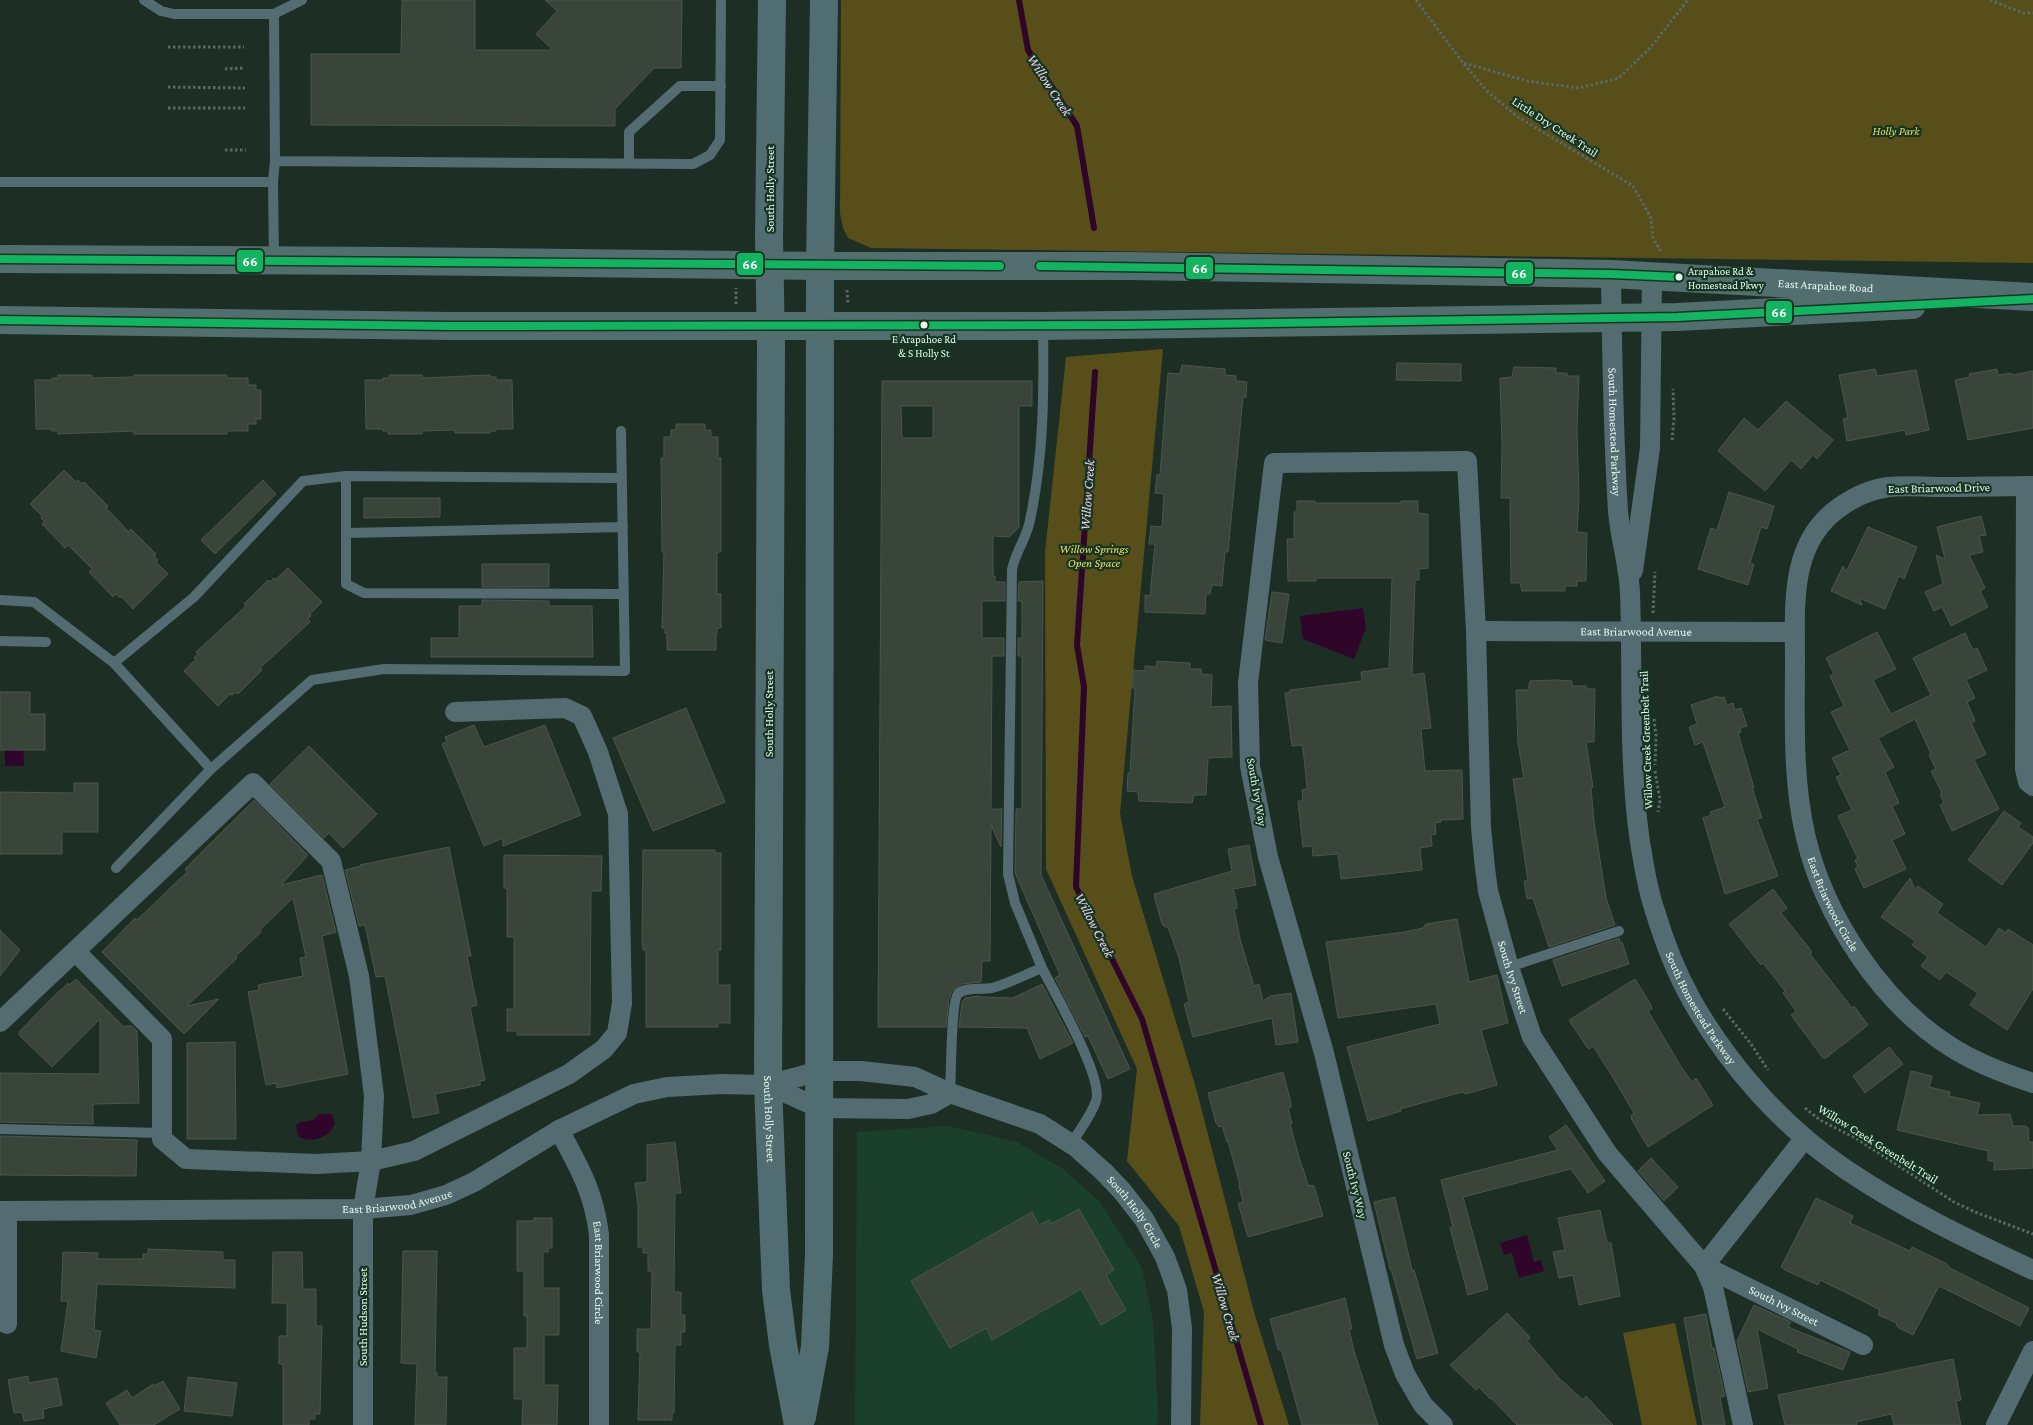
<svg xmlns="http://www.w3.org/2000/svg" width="2033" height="1425" font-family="'Crimson Pro',serif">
<rect width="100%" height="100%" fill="#1d2f25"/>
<path fill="#1a3f2a" d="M949 1126 1017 1142 1063 1169 1100 1202 1142 1268 1153 1320 1158 1411 1157 1425H855L857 1132Z"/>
<path fill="#574e1a" d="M841 0H2033V263L871 248 848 238 843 228 840 213Z
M1163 349 1120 813 1132 876 1196 1088 1254 1312 1289 1425H1200L1204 1312 1179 1226 1127 1161 1137 1069 1046 869 1045 552 1066 357Z
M1675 1323 1697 1425H1642L1623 1333Z"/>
<path fill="#2f0629" d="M1363 608 1366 628 1354 659 1303 639 1300 616Z
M23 729 24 766H5V730Z
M319 1114H332L335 1123C331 1137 310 1145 298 1136L296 1125C305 1118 311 1125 319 1114Z
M1527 1235 1534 1262 1541 1260 1544 1271 1519 1278 1512 1253 1504 1255 1500 1243Z"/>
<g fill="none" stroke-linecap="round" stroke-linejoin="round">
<path stroke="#2f0629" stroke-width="6" d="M1019 0 1028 50 1077 126 1094 228
M1095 372 1077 645 1084 687 1076 887 1142 1019 1261 1425"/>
</g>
<path fill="#39453b" stroke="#4a564c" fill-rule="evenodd" d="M402 0H475V50H553L536 34 557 11 545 0H682L681 68H654L615 109V126L311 125V54H401Z
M1397 363 1461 364V381L1396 380Z
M1182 365 1225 369V375L1236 376V381L1247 382 1246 397H1243L1228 552H1225L1222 586 1212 585 1210 594H1206L1205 614 1145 612V595L1150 596 1155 544H1149L1151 526 1162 527 1164 494 1155 493 1157 475H1160L1168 373 1180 374Z
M1514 367 1556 368V373H1567V376H1579L1577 429 1579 497 1577 532 1587 533 1586 581H1577V586H1565V591H1522L1520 583H1511L1510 498H1501L1502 446 1500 378 1512 377Z
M1875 369 1877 376 1916 370 1929 430 1906 435 1905 430 1847 441 1843 419 1848 418 1839 375Z
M1997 369 1998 375 2011 373 2012 375 2033 371V428L1968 440 1955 380 1970 377 1969 374Z
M58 375H92V378L134 377V375H227V378H248V385H256V390H261V419H256V424H248V431H227V434H134V431L58 434V431H52V429H36L35 380H52V378H58Z
M389 375H422V378L490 375V377H496V380H512L513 429H496V431H490V433H455V430L422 431V434H388V431H383V429H366L365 380H383V378H389Z
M882 381H1032V406H1019V527L1009 537 993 536V576H995V582H1005V601H982V638H1004V656H992L991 809H1002L1001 847 991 825 990 961H982L981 982 962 984 952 991 949 999 946 1027H878ZM901 406H933V438H902Z
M1786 401 1833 440 1817 459 1813 455 1801 469 1791 460 1765 491 1718 451 1744 418 1758 430Z
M676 424H705V430H711V437H718V458H721V552H717V594H721V628H717V633H716V650H667V633H665V628H662L664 552H662L661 458H664V437H671V430H676Z
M64 470 76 482 78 480 82 484 84 482 108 506 106 508 129 532 131 529 156 554 154 556 158 560 156 562 168 574 133 609 121 596 120 598 116 594 113 597 89 572 92 569 68 545 65 548 42 524 45 522 41 518 42 516 30 504Z
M263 480 276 494 215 554 201 540Z
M1729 492 1774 506 1767 529 1761 527 1750 563 1754 564 1748 585 1698 569 1711 528 1717 530Z
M364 498H440V517L364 518Z
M1297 501H1315V503H1401V501H1418V513L1428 514V568L1419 569V580H1415L1412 675 1424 673 1431 728 1421 729 1425 771 1462 770 1463 819 1440 820 1441 822 1435 823 1436 834 1431 835 1432 846 1420 848 1422 870 1341 879 1338 854 1313 856 1312 846 1303 847 1298 801H1303L1302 790 1307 789 1304 757 1302 745 1292 746 1285 693 1290 692V690L1362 681 1361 672 1389 668 1392 578H1316V581H1288L1287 539H1294V512H1297Z
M1981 516 1986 535 1979 536 1983 552 1969 555 1985 588 1980 591 1988 607 1951 626 1942 607 1934 611 1925 592 1943 584 1936 555 1945 559 1937 527Z
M1868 527 1917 547 1904 579 1899 576 1885 609 1859 598 1862 605 1831 591 1843 566 1846 572Z
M482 564H549V587H482Z
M288 568 322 602 310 614 311 616 308 619 310 622 260 668 262 670 238 694 236 692 232 695 230 694 218 706 184 671 196 659 194 658 198 654 196 652 246 606 244 604 268 580 270 582 274 578 275 580Z
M1043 581 1041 875 1130 1069 1108 1079 1088 1036 1085 1037 1055 978 1060 975 1015 873 1016 809H1022V656H1018V638H1022V601H1018L1019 582Z
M1272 592 1289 594 1282 643 1265 640Z
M482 600 549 601V606H592L593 657H431V638H459V606H482Z
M1877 632 1896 669 1873 680 1891 714 1931 695 1913 658 1965 633 1973 650 1977 648 1987 670 1966 680 1975 698 1967 702 1975 721 1971 723 1986 754 1974 760 1999 809 1952 831 1940 805 1944 803 1940 794 1942 793 1931 771 1936 769 1929 755 1931 754 1915 719 1878 738 1894 767 1885 772 1899 803 1892 806 1905 834 1892 840 1906 869 1864 888 1855 869 1858 867 1855 860 1858 859 1838 816 1852 810 1836 777 1841 775 1832 758 1850 750 1831 712 1844 706 1830 676 1834 674 1826 658Z
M1157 661 1190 663V669H1201V674L1212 675 1211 707 1231 706 1232 757 1208 758 1206 795H1194L1192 803 1139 801 1138 792 1127 791 1128 773H1130L1135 688H1132L1133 670 1145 671V666L1156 667Z
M1557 680 1572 681V686H1586V689H1595L1594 742H1586L1593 787 1591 788 1594 822 1602 872 1606 898 1615 925 1549 947 1533 898 1527 899 1524 881H1528L1513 779 1524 778 1518 743 1516 690H1528L1530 681Z
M0 692H30V714H45V750H0Z
M1718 696V698L1724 697 1727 705 1733 703 1735 710 1741 708 1747 726 1740 728 1741 732 1738 733 1754 788H1752L1762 818 1757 819 1778 876 1725 894 1703 818 1711 815 1710 812 1725 807 1704 745 1703 742 1695 745 1689 727 1697 724 1691 705Z
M686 708 725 802 653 831 613 738Z
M474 725 484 747 545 725 581 815 503 846V838L484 846 442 744 447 742 445 737Z
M309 746 377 814 343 848 329 833 324 838 270 784Z
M74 783H98V832H62V854H0V792L74 793Z
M254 800 308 855 281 885 322 875 336 932 322 936 348 1074 277 1088 276 1083 266 1085 248 992 259 990 258 985 303 976 300 958 306 957 293 898 260 930 261 932 236 956 237 958 187 1006 219 999 184 1034 102 952 135 918 137 920 187 872 185 869Z
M2004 811 2021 823 2018 827 2033 837V843L2002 885 1968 860Z
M1249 845 1256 885 1233 889 1237 904V908L1234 909 1240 939 1254 986 1259 984 1263 1001 1270 996 1291 993 1298 1042 1276 1045 1272 1018 1193 1037 1184 1004 1189 1002 1179 958 1168 927H1165L1162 924 1155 899 1154 894 1232 871 1228 849Z
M449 847 471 956H467L477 1005 470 1007 485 1080 480 1081V1085L435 1094 439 1113 413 1118 385 976 376 977 365 925 359 926 345 870 361 866 360 865Z
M643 850H715V853H721V950H718V985H730V1023H718V1027H646V950H643L642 942Z
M504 855 602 856 601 891H591L590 1035H517V1031H507V1009H514V937H507V888H504Z
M1910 878 1915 889 1918 886 1943 904 1937 913 1986 947 1999 928 2006 933 2008 929 2033 945V989L2007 1030 1970 1005 1978 993 1946 972 1940 980 1921 966 1928 957 1912 945 1915 941 1881 917Z
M1773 889 1787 908 1781 913 1812 952 1810 954 1852 1008 1854 1006 1868 1025 1826 1058H1823L1791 1015 1796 1011 1783 993 1785 991 1763 963 1761 965 1729 924Z
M1457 919 1469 982 1497 975 1508 1023 1481 1030 1497 1085 1466 1094 1462 1092 1400 1109 1401 1111 1368 1121 1347 1047 1440 1024 1436 1004 1338 1018 1326 942 1405 932 1423 928 1426 924Z
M0 930 20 950 0 976Z
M1619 938 1620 943 1622 942 1629 964 1562 986 1553 960Z
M76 979 123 1026H132L137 1031 139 1103 93 1104V1124L0 1122V1073L100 1074V1019L52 1067 19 1035V1032L52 998 68 983 69 985Z
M1635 979 1651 1005 1652 1009 1648 1011 1680 1065 1692 1082 1696 1078 1713 1105 1648 1147 1632 1120 1631 1116 1634 1113 1612 1076 1593 1046 1589 1049 1586 1046 1569 1020Z
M1042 984 1073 1043 1040 1059 1027 1028 959 1027 962 1002 965 998 979 996 981 997 1013 998Z
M235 1042 236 1139H187V1043Z
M1889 1047 1903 1064 1865 1093 1853 1076Z
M1911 1071 1932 1076 1929 1087 1950 1092 1949 1096 1980 1103 1977 1115 2010 1114 2013 1126H2026L2028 1128 2029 1142H2033V1168L1994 1170V1161H1988V1151L1897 1130Z
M1283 1072 1291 1103V1107L1288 1108 1292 1124H1290L1302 1168H1303L1308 1185 1314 1186 1323 1216 1248 1237 1238 1203 1243 1202 1239 1185H1240L1228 1141 1227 1142 1222 1126 1219 1127 1216 1123 1208 1093Z
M1566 1125 1605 1181 1588 1193 1571 1169 1463 1197 1488 1289 1468 1295 1450 1228 1453 1227 1441 1180 1558 1150 1549 1137Z
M0 1136 137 1140 136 1176 0 1175Z
M675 1142 681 1193H675L674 1292H681V1315H685V1332H681V1345H675L674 1413H672V1420H638L640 1352H637V1329H651L652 1271H648V1253H643V1247H638V1205L635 1183 647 1182V1145Z
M1651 1158 1678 1187 1664 1201 1638 1171Z
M1395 1197 1412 1270H1414L1438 1353 1417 1359 1391 1269H1390L1374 1202Z
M1816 1198 1853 1216 1850 1223 1910 1251 1912 1247 1945 1263 1949 1266 1948 1267 2029 1308 2020 1326 1939 1286 1913 1335 1899 1328 1896 1325 1897 1323 1878 1315 1880 1310 1859 1299 1820 1280 1818 1285 1785 1270 1781 1267Z
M1079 1209 1114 1270 1106 1275 1126 1310 1101 1325 1081 1289 992 1340 986 1328 950 1348 911 1281 1032 1212 1039 1225 1049 1220 1051 1224Z
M1600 1210 1607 1243H1611L1620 1296 1579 1305 1573 1275 1559 1278 1553 1252 1565 1250 1558 1218Z
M534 1218H552V1248H548V1252H543V1288H559V1335H544V1385H558L557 1425H522L523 1399H514V1348H527V1316H524V1271H517V1221H534Z
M148 1249 223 1252V1260H235V1288L97 1284 94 1330 101 1331 96 1358 61 1351 68 1301H61L63 1252 98 1253 97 1259H143V1254H148Z
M403 1251H437L435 1373H437V1377H447L446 1425H415L417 1364 401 1363Z
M273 1252H302L303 1289H316V1326H322L320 1414H315V1419H309V1425H283V1364H279V1336H287V1303H272Z
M1345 1298 1352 1329H1349L1354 1351 1378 1425H1302L1282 1352 1278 1349 1270 1319Z
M1754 1305 1791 1322 1788 1327 1850 1352 1843 1370 1797 1352 1798 1349 1757 1329 1768 1388 1748 1392 1737 1341Z
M1507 1313 1528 1335 1530 1338 1527 1341 1559 1378 1583 1400 1586 1396 1613 1425H1517L1491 1398 1490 1399 1479 1387 1476 1390 1473 1387 1450 1365Z
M1706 1314 1712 1348H1714L1725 1396 1720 1397 1725 1425H1703L1684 1318Z
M1953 1359 1961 1400 1956 1401 1961 1425H1894L1891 1414 1856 1422 1857 1425H1785L1778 1395Z
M28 1376 29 1383 57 1378 62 1405 43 1409 44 1418 24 1421 22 1412 14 1413 8 1380Z
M188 1377 237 1383 232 1416 184 1411Z
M163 1381 180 1409 154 1425H120L106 1403 127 1390 132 1398 153 1384 154 1386Z"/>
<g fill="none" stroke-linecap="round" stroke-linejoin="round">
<path stroke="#576a68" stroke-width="3" stroke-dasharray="2.5 2.5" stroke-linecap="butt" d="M1416 0 1463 63 1488 92 1518 117 1633 186 1651 218 1653 238 1660 250 1664 252
M1990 0 2023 13H2033
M168 47H244
M1464 63 1527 81 1579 88 1619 78 1650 48 1688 0
M225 69 244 68
M168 87 245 88
M168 108H245
M225 150H246
M847 290 848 304
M736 304V288
M1672 440 1674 419 1673 389
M1653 613 1655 572
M1654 719 1656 736 1655 765
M1655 771 1660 800 1658 812
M1723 1009 1751 1044 1768 1070
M1805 1108 1820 1120 1857 1139 1954 1202 1975 1212 2033 1234"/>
<path stroke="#546c71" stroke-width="10" d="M144 0 161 11 174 14H274L302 0
M274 14 275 161 273 182 274 260
M275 161 693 164 710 155 720 140 721 0
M629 163V132L680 86H721
M0 182H273
M346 476V584L364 593 624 594
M347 533 623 527
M0 600 34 602 114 663 211 769
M0 641 46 642
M114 663 194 597 303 481 346 476 622 478
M116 868 211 769 312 680 384 669 625 671 621 431
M1509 967 1619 931
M1042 968C1054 992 1104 1078 1096 1101 1091 1116 1079 1131 1071 1144
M950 1093C951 1079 951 1001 958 994 965 986 982 990 992 988 1008 984 1026 974 1042 968L1015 903 1008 874 1012 570C1015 552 1027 538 1030 520 1044 455 1044 392 1043 326
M0 1129 162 1133"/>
<g stroke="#546c71" stroke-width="20">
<path id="s1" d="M1611 274C1612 353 1613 432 1618 511 1620 538 1629 565 1630 593 1633 676 1628 760 1640 842 1644 865 1647 889 1655 911 1664 941 1676 972 1691 999 1728 1065 1782 1126 1845 1169 1904 1209 1969 1240 2033 1270"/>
<path d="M2026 486 2025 769 2028 782 2033 786"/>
<path id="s2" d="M2033 486C2002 486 1970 487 1939 487 1923 487 1905 485 1889 487 1872 489 1854 497 1840 507 1789 542 1795 605 1795 659 1795 718 1792 780 1806 838 1825 917 1881 1003 1951 1047 1976 1063 2005 1074 2033 1083"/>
<path d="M1633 571 1650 448 1652 275"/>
<path id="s3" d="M1476 631 1795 632"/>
<path d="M76 952 162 1039V1139L186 1159 316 1164 371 1161 414 1151 569 1074 604 1049 617 1033 622 1003 618 814 598 752 582 716 565 708 455 712"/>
<path d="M0 1022 253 783 331 861 359 976 374 1096 371 1161 363 1209V1425"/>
<path d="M768 1085 819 1108 908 1109 931 1104 950 1093"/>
<path id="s4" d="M559 1130C579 1167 594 1192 599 1235V1425"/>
<path id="s5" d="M0 1211 363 1209 411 1205 446 1195 474 1182 559 1130 634 1094 667 1087 722 1084 768 1085 820 1071H861L915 1077 950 1093 1040 1124 1076 1147 1104 1172 1122 1191 1144 1219 1165 1257 1177 1290 1182 1328 1181 1425"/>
<path d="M7 1324V1211"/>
<path id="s6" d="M1443 1425 1423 1405 1405 1374 1394 1345 1324 1053 1268 857 1250 766 1248 683 1274 463 1467 461 1476 631 1481 828 1485 868 1488 891 1508 964 1532 1037 1607 1153 1704 1266 1863 1345"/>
<path d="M1743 1425 1713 1287 1704 1266 1805 1138"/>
<path d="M1996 1425 2033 1351"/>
</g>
<g stroke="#506e71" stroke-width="28">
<path id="s7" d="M772 0 769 236 771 347 768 1085 776 1290 783 1345 798 1425"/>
<path d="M802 1417 815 1347 819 1254 820 266 824 0"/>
</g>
<g stroke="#536e6f" stroke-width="28">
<path id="s8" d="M0 259 394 261 820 266H1129L1611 274 2033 297"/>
<path d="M0 320 450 326H1043L1677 317 1912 305"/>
</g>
<g stroke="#163624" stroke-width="11">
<path id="bus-1" d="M0 259 1000 266
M1040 266 1611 274 1679 277
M0 320 450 326 1129 325 1677 317 2033 299"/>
</g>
<use href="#bus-1" stroke="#13b361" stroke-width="8"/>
</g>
<g fill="#e5f8eb" stroke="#163624" stroke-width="2">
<circle cx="1679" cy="277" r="4.5"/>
<circle cx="924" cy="325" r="4.5"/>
</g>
<g text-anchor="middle" stroke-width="4.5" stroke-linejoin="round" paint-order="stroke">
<g font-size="11" fill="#e5f8eb" stroke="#163624" text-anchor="start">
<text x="1688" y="275">Arapahoe Rd &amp;<tspan x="1688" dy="14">Homestead Pkwy</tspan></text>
<text x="924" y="343" text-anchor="middle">E Arapahoe Rd<tspan x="924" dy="14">&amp; S Holly St</tspan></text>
</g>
<g font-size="12" fill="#e5f8eb" stroke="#163624">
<text transform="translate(1555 127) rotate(33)" y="4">Little Dry Creek Trail</text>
<text transform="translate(770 189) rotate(-90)" y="4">South Holly Street</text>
<text dy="4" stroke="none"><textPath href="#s8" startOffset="1826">East Arapahoe Road</textPath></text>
<text dy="4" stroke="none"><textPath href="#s1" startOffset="158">South Homestead Parkway</textPath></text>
<text transform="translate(1939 488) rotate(-1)" y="4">East Briarwood Drive</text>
<text dy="4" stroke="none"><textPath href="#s3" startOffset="160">East Briarwood Avenue</textPath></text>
<text transform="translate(769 714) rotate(-90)" y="4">South Holly Street</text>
<text transform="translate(1646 740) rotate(-92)" y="4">Willow Creek Greenbelt Trail</text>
<text transform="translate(1257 792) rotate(80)" y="4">South Ivy Way</text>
<text dy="4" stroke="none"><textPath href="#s2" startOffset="615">East Briarwood Circle</textPath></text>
<text dy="4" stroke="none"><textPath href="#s6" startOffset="1710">South Ivy Street</textPath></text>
<text dy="4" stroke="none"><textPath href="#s1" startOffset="748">South Homestead Parkway</textPath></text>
<text dy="4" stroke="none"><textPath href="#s7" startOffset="1119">South Holly Street</textPath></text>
<text transform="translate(1878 1144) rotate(32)" y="4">Willow Creek Greenbelt Trail</text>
<text transform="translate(1355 1185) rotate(76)" y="4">South Ivy Way</text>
<text dy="4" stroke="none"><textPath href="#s5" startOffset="398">East Briarwood Avenue</textPath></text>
<text dy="4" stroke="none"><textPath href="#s5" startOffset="1210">South Holly Circle</textPath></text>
<text dy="4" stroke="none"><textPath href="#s4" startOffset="151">East Briarwood Circle</textPath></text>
<text dy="4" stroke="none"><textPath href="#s6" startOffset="2149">South Ivy Street</textPath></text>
<text transform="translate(363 1317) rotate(-90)" y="4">South Hudson Street</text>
</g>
<g font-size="12" font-style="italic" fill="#f3d75e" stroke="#163624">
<text x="1896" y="135">Holly Park</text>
<text x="1094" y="553">Willow Springs<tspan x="1094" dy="14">Open Space</tspan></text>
</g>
<g font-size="14" font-style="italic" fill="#f7d0ec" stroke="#163624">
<text transform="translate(1050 85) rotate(57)" y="5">Willow Creek</text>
<text transform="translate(1087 495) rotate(-86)" y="5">Willow Creek</text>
<text transform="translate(1095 925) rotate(63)" y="5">Willow Creek</text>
<text transform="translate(1226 1307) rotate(74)" y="5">Willow Creek</text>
</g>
</g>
<g stroke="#163624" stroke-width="2">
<rect x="236" y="249" width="28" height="24" rx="5" fill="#13b361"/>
<rect x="736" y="252" width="28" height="24" rx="5" fill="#13b361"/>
<rect x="1185" y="256" width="29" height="24" rx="5" fill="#13b361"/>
<rect x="1505" y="261" width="29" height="24" rx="5" fill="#13b361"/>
<rect x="1765" y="300" width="28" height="24" rx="5" fill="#13b361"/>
</g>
<g font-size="14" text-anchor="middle" font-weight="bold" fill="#fff">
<text x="250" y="266">66</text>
<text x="750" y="269">66</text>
<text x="1200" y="273">66</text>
<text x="1519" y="278">66</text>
<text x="1779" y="317">66</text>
</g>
</svg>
